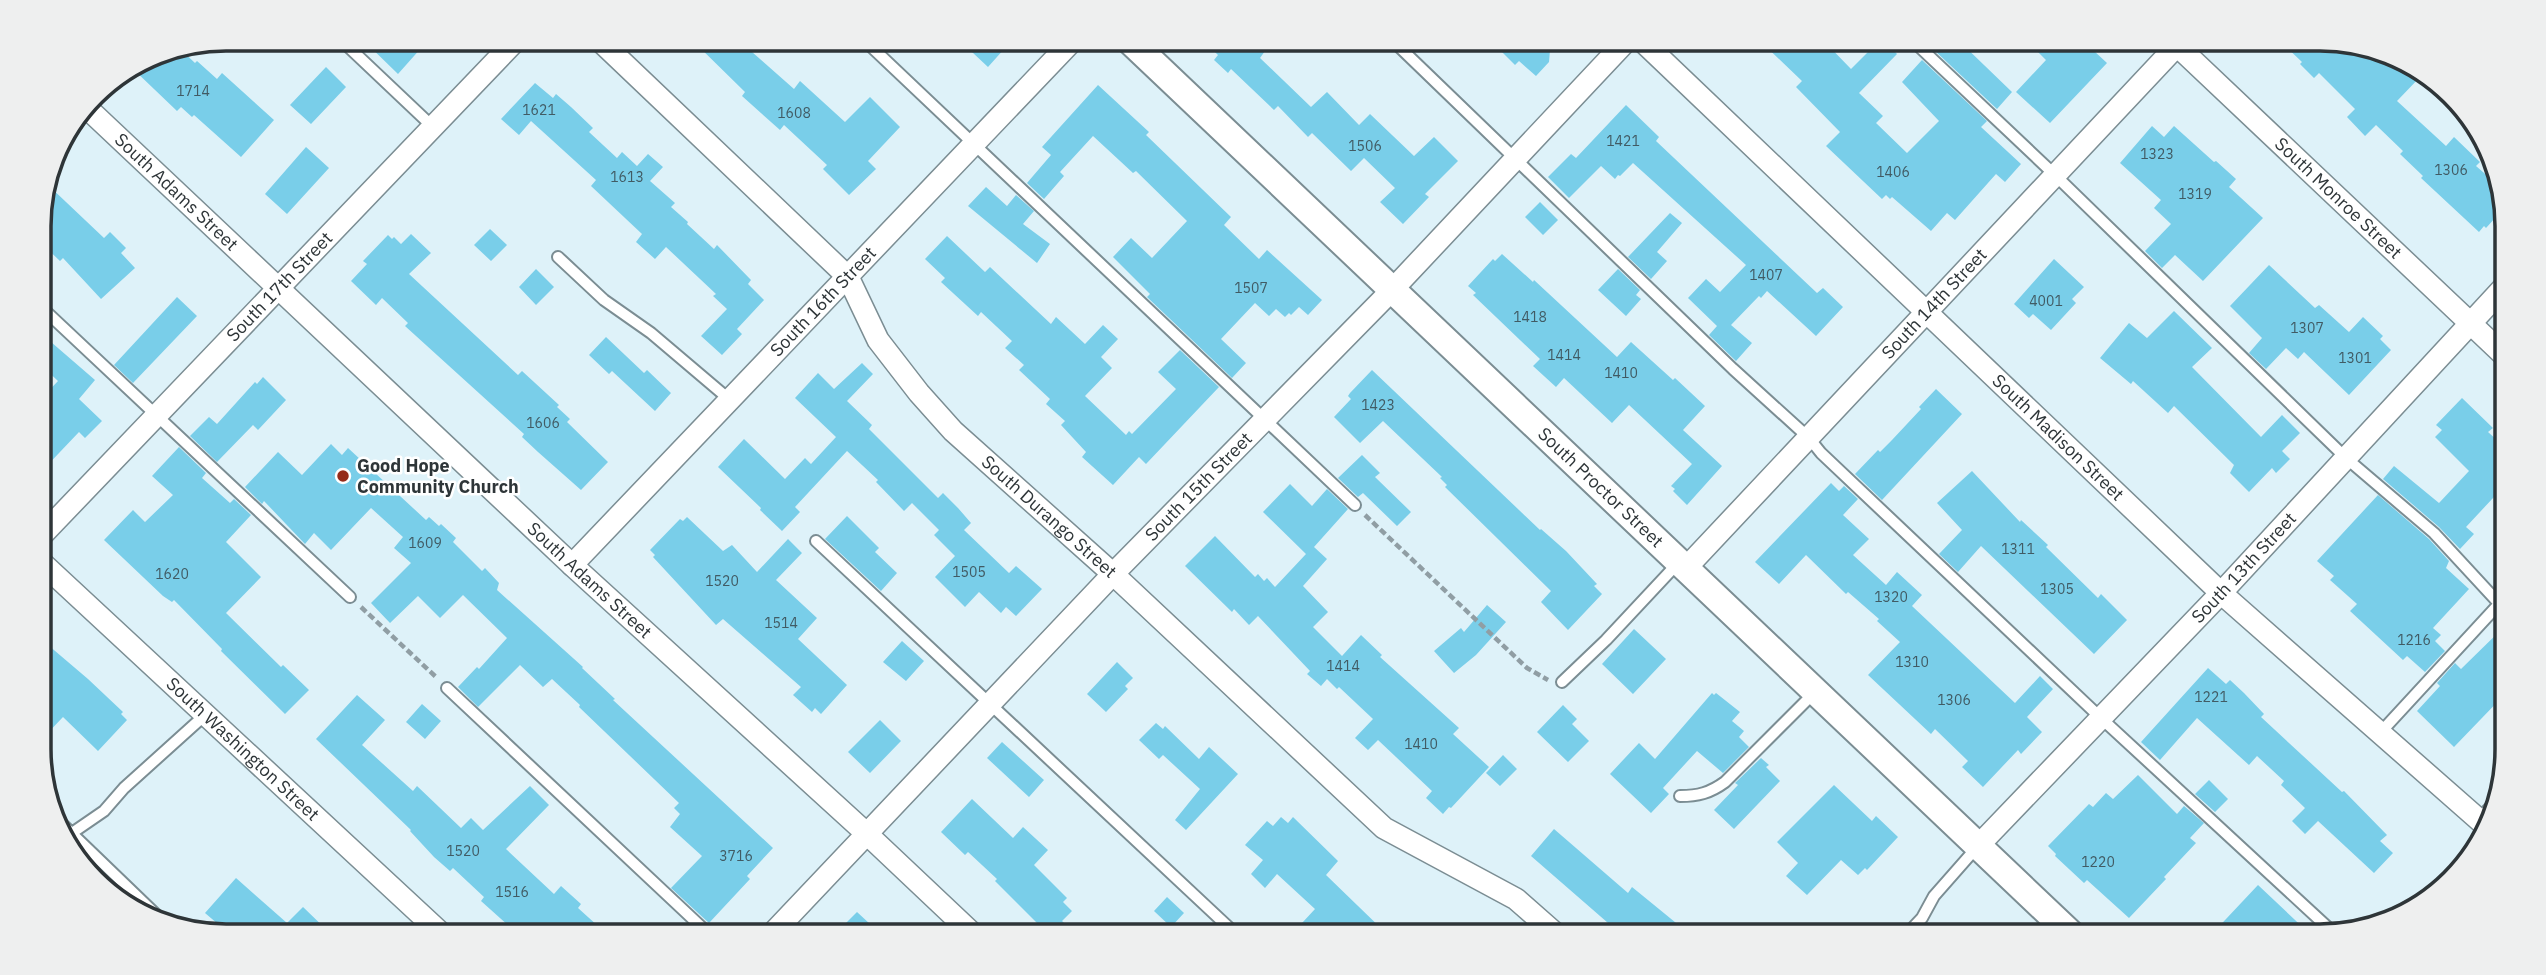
<svg xmlns="http://www.w3.org/2000/svg" width="2546" height="975" font-family="'IBM Plex Sans',sans-serif">
<rect width="100%" height="100%" fill="#def2f9"/>
<path fill="#79cee9" d="M361 38H430L398 74Z
M690 38H736L794 89 800 81 845 122 870 97 900 127 868 161 876 169 849 195 823 169 827 165 784 125 780 130 742 96 745 92Z
M957 38H1014L988 67Z
M1200 38H1271L1262 49 1265 51 1260 58 1311 107 1327 92 1359 125 1370 114 1414 156 1434 137 1458 161 1425 194 1429 197 1403 224 1380 202 1395 188 1364 158 1351 171 1312 133 1308 137 1278 106 1274 110 1231 69 1228 73 1214 60 1218 55Z
M1488 38H1551L1549 62 1536 76 1519 61 1515 65Z
M1757 38H1821L1851 69 1882 38 1897 54 1859 93 1883 116 1876 123 1907 153 1939 121 1902 82 1922 60 1987 121 1981 127 2021 164 2005 182 1996 174 1955 220 1947 213 1931 231 1892 197 1890 199 1886 195 1882 199 1826 146 1840 132 1796 87 1802 81Z
M1942 38H1956L2012 92 1997 109 1933 49Z
M2024 38H2080L2107 63 2050 123 2016 92 2046 60Z
M2277 38H2321L2367 46 2387 66 2394 58 2421 76 2397 101 2446 146 2454 137 2480 162 2476 166 2499 186 2506 206 2486 228 2484 226 2479 232 2421 178 2423 176 2400 154 2403 151 2376 125 2365 136 2347 117 2355 109 2319 73 2314 78 2300 64 2302 62Z
M179 48 195 63 197 61 217 79 222 73 274 120 241 157 194 115 192 117 181 107 177 111 131 67 154 53Z
M326 67 346 87 311 124 290 105Z
M535 83 553 98 556 94 571 107 593 128 589 132 617 158 622 152 637 166 648 154 663 167 650 181 675 203 671 207 688 222 687 224 714 249 717 245 751 280 748 284 764 300 737 329 742 334 722 355 701 336 727 309 713 296 716 294 666 247 655 259 636 242 642 234 591 186 596 180 531 121 519 135 501 119Z
M1098 85 1149 132 1146 135 1231 217 1224 225 1259 259 1267 250 1322 300 1308 315 1299 307 1291 315 1289 313 1285 317 1276 309 1269 316 1255 303 1221 339 1246 363 1232 378 1147 297 1150 294 1113 257 1131 238 1152 258 1187 221 1136 171 1133 173 1093 136 1060 172 1064 176 1044 199 1027 183 1051 155 1042 147Z
M1626 105 1659 137 1656 141 1817 293 1823 288 1843 307 1816 336 1767 291 1761 298 1759 296 1731 325 1752 343 1736 361 1709 335 1717 326 1688 298 1706 279 1720 292 1746 265 1633 163 1620 176 1618 175 1615 179 1601 166 1569 198 1548 177 1571 154 1576 158Z
M2152 126 2164 137 2174 126 2214 162 2216 161 2236 179 2229 187 2263 218 2203 281 2175 255 2162 268 2145 251 2171 224 2154 208 2161 200 2120 163Z
M306 147 329 168 287 214 265 194Z
M47 184 104 238 110 232 126 248 121 253 135 268 101 299 63 258 60 261 39 241V213Z
M986 187 1007 206 1016 195 1034 211 1023 224 1050 244 1037 263 968 206Z
M1540 202 1558 220 1543 235 1525 217Z
M1670 213 1682 223 1657 252 1667 261 1651 279 1628 257Z
M490 229 507 245 491 261 474 245Z
M411 234 431 253 409 274 518 375 522 371 559 405 557 407 570 419 567 422 608 462 581 490 538 452 522 437 524 434 405 326 408 323 382 298 376 305 351 281 367 264 363 261 388 235 392 239 394 237 401 244Z
M947 236 985 272 990 267 1051 324 1056 317 1085 344 1103 325 1118 339 1101 357 1112 368 1085 396 1126 435 1129 431 1132 434 1176 389 1158 372 1180 350 1219 387 1146 464 1139 457 1113 485 1082 457 1086 452 1061 425 1065 421 1046 404 1050 399 1019 370 1024 365 1005 348 1012 341 981 312 978 316 941 282 945 278 925 259Z
M1502 254 1533 282 1534 280 1617 357 1631 342 1673 380 1675 378 1705 406 1683 430 1722 466 1687 505 1673 491 1675 489 1671 486 1692 464 1629 405 1612 423 1564 378 1556 387 1533 366 1540 359 1473 295 1476 293 1468 286 1493 259 1495 261Z
M2054 259 2084 287 2072 299 2076 303 2051 330 2033 314 2029 318 2014 304Z
M2269 265 2315 308 2319 305 2349 332 2363 317 2383 336 2380 339 2391 350 2349 395 2304 352 2298 359 2286 348 2266 369 2249 353 2262 338 2230 306Z
M536 269 554 287 536 305 519 287Z
M1618 269 1640 290 1636 295 1641 299 1626 316 1598 290Z
M177 297 197 316 133 383 114 365Z
M2174 311 2212 348 2192 367 2261 437 2282 415 2300 433 2282 451 2290 459 2276 473 2272 468 2249 492 2230 473 2234 465 2174 406 2168 413 2133 381 2131 384 2100 358 2129 323 2147 338Z
M606 337 644 373 647 370 671 393 655 411 612 371 609 374 589 355Z
M51 342 95 380 79 399 102 421 85 438 79 432 40 473V400L58 381 40 364V354Z
M862 363 873 374 847 401 872 425 869 429 938 498 943 493 958 508 971 523 964 530 1009 573 1016 566 1042 589 1016 616 1006 607 1001 613 979 592 965 607 935 577 955 556 934 535 939 530 912 503 904 511 876 482 878 480 847 451 795 507 800 512 782 531 760 510 761 508 718 467 744 439 785 479 805 458 811 464 836 437 795 398 818 373 834 389Z
M1372 370 1540 530 1541 529 1566 551 1597 584 1594 586 1602 594 1568 630 1541 602 1551 591 1445 487 1447 485 1440 478 1442 477 1383 421 1360 443 1334 417 1351 399 1348 396 1350 393Z
M263 377 286 400 258 430 253 425 217 462 190 436 209 417 217 424 255 382 257 384Z
M1936 389 1962 414 1882 500 1855 474 1878 450 1880 452 1892 440 1921 409 1919 407Z
M2462 398 2493 428 2488 432 2507 449V483L2466 527 2474 534 2460 549 2439 527 2383 479 2394 466 2439 503 2469 471 2435 437 2442 430 2436 425Z
M331 444 342 455 348 448 426 520 429 517 439 526 441 524 456 538 453 542 482 571 485 568 499 583 497 590 583 667 582 668 615 699 613 700 773 848 747 876 750 879 709 923 671 888 702 856 670 827 680 814 674 808 679 803 579 707 580 705 552 679 543 687 520 665 478 707 458 687 477 667 479 669 507 638 463 595 440 618 418 596 390 623 371 603 411 563 394 548 403 537 371 508 331 550 314 533 305 544 264 501 262 504 245 487 278 452 302 475Z
M179 447 206 473 202 478 230 503 234 499 251 515 226 542 261 577 226 613 281 667 283 665 309 690 285 714 221 651 222 649 174 600 172 602 163 596 104 540 133 510 145 522 173 495 152 476Z
M1362 455 1380 473 1375 477 1411 512 1397 526 1363 493 1358 497 1338 478Z
M1972 471 2020 522 2021 520 2048 545 2046 547 2098 598 2101 594 2127 620 2094 654 1981 546 1958 572 1939 554 1962 530 1937 503Z
M1831 483 1839 491 1844 486 1858 499 1843 515 1869 539 1853 555 1886 585 1897 572 1922 595 1912 606 2015 703 2040 676 2053 689 2027 717 2042 732 2021 754 2018 750 1983 787 1962 767 1968 761 1935 729 1931 734 1868 675 1900 642 1877 621 1879 619 1848 592 1846 594 1806 555 1779 584 1755 562Z
M1290 484 1312 506 1327 489 1348 509 1314 547 1327 559 1303 586 1328 612 1313 627 1342 656 1361 635 1382 655 1380 657 1459 728 1453 734 1489 767 1451 808 1449 807 1443 814 1426 798 1432 791 1378 740 1368 750 1355 738 1373 719 1339 687 1337 689 1327 679 1321 686 1307 674 1310 671 1258 616 1249 625 1234 609 1232 612 1185 566 1215 536 1255 577 1258 574 1264 581 1267 578 1275 587 1306 554 1263 512Z
M2378 495 2429 539 2449 561 2446 568 2469 589 2433 628 2441 635 2435 641 2445 651 2425 672 2407 656 2403 660 2350 611 2357 604 2330 580 2334 576 2317 561Z
M847 516 879 548 875 552 897 573 881 591 825 539Z
M687 517 723 551 732 545 757 572 788 539 802 553 776 580 817 618 798 639 847 685 821 714 815 708 812 712 793 695 801 687 723 619 716 625 653 557 655 555 650 550 680 519 683 521Z
M1487 605 1506 622 1476 655 1454 673 1434 651 1461 628 1464 632Z
M2507 624V692L2454 747 2417 711 2440 686 2437 683 2455 663 2461 669Z
M1634 629 1666 659 1633 694 1602 664Z
M41 639 88 679 123 712 121 714 127 720 98 751 63 717 42 739Z
M902 641 924 661 906 681 883 662Z
M1117 662 1133 678 1125 686 1128 689 1106 712 1087 694Z
M2208 668 2226 684 2230 680 2244 693 2264 714 2261 717 2342 792 2344 791 2387 835 2380 841 2393 853 2374 873 2318 821 2305 834 2292 821 2305 808 2281 785 2284 781 2257 756 2249 765 2197 718 2160 760 2141 742Z
M1712 693 1714 695 1716 693 1740 712 1732 721 1744 731 1739 737 1749 747 1723 773 1697 751 1663 788 1669 794 1651 813 1610 774 1639 743 1655 759Z
M357 695 385 720 362 745 413 791 417 786 461 828 471 818 483 830 530 786 549 805 506 849 554 894 561 886 581 904 578 908 609 936H520L481 901 484 897 453 868 450 871 434 857 410 831 411 830 316 739Z
M422 704 441 721 425 739 406 722Z
M1563 705 1577 719 1572 724 1589 741 1568 762 1537 732Z
M880 720 901 741 870 773 848 752Z
M1156 723 1163 729 1165 726 1199 759 1209 747 1238 774 1186 830 1175 820 1200 789 1163 755 1159 759 1139 740Z
M1002 742 1044 780 1029 797 987 758Z
M1503 755 1517 769 1500 786 1486 773Z
M1761 758 1769 765 1766 767 1780 781 1734 829 1714 810 1738 785 1735 783Z
M2138 775 2177 814 2184 806 2204 823 2190 838 2196 843 2164 877 2166 879 2129 918 2087 880 2084 883 2055 856 2056 854 2048 846 2089 804 2093 807 2106 793 2113 799Z
M2209 780 2228 799 2215 812 2195 794Z
M1834 785 1872 821 1876 816 1898 837 1867 870 1865 868 1858 875 1841 860 1807 895 1786 876 1798 863 1777 842Z
M972 799 1013 838 1023 827 1048 850 1034 865 1067 898 1063 902 1072 911 1062 921 1078 936H1050L995 881 997 879 968 852 965 855 941 832Z
M1281 817 1288 823 1293 817 1338 861 1326 875 1389 936H1315L1302 923 1315 909 1277 874 1265 888 1251 874 1263 860 1245 845 1267 821 1273 826Z
M1554 829 1628 893 1632 887 1692 936H1623L1531 856Z
M236 878 287 923 303 907 333 936H232L205 913Z
M2258 885 2312 936H2210Z
M1167 897 1184 913 1171 927 1154 911Z
M857 912 883 936H833Z"/>
<g fill="none" stroke-linecap="round" stroke-linejoin="round">
<g stroke="#7b8d93" stroke-width="14">
<path id="service" d="M339 38 433 127
M862 38 1355 505
M1390 38 1733 369 1809 438 1821 453 2102 719 2336 935
M1910 38 2056 176 2346 458 2434 533 2507 612
M558 257 604 300 651 333 730 400
M39 305 350 597
M816 541 1238 936
M1562 682 1606 640 1678 563
M447 688 711 936
M2380 733 2499 604
M2506 740 2507 745
M1680 796C1698 796 1710 793 1725 782L1815 692
M2478 820 2500 797
M60 822 169 927
M68 839 72 833 104 811 124 788 205 715
M1905 936 1922 918 1934 896 1978 846"/>
</g>
<g stroke="#7b8d93" stroke-width="24">
<g id="minor">
<path id="s1" d="M597 38 848 277 878 340 919 393 953 431 1113 574 1384 828 1516 899 1558 936"/>
<path id="s2" d="M1639 38 2221 593 2486 826"/>
<path id="s3" d="M2169 38 2506 357"/>
<path id="s4" d="M86 107 572 565 867 834 975 936"/>
<path id="s5" d="M41 536 518 38"/>
<path id="s6" d="M41 562 444 936"/>
<path id="s7" d="M572 565 1075 38"/>
<path id="s8" d="M1685 569 2184 38"/>
<path id="s9" d="M1978 846 2221 593 2506 285"/>
<path id="s10" d="M770 936 1113 574 1393 289 1629 38"/>
</g>
</g>
<g stroke="#7b8d93" stroke-width="30">
<g id="tertiary">
<path id="s11" d="M1127 38 2073 936"/>
</g>
</g>
<path stroke="#909ea4" stroke-width="4.5" stroke-dasharray="7 3.5" stroke-linecap="butt" d="M1365 515 1527 668 1548 680
M361 607 436 677"/>
<use href="#service" stroke="#fff" stroke-width="10"/>
<use href="#minor" stroke="#fff" stroke-width="21"/>
<use href="#tertiary" stroke="#fff" stroke-width="26"/>
</g>
<circle fill="#952b18" stroke="#fff" stroke-width="2.5" cx="343" cy="476" r="7"/>
<g text-anchor="middle" stroke-width="5" stroke-linejoin="round" paint-order="stroke">
<g font-size="14" fill="#415b64">
<text x="193" y="96">1714</text>
<text x="539" y="115">1621</text>
<text x="794" y="118">1608</text>
<text x="1623" y="146">1421</text>
<text x="1365" y="151">1506</text>
<text x="2157" y="159">1323</text>
<text x="2451" y="175">1306</text>
<text x="1893" y="177">1406</text>
<text x="627" y="182">1613</text>
<text x="2195" y="199">1319</text>
<text x="1766" y="280">1407</text>
<text x="1251" y="293">1507</text>
<text x="2046" y="306">4001</text>
<text x="1530" y="322">1418</text>
<text x="2307" y="333">1307</text>
<text x="1564" y="360">1414</text>
<text x="2355" y="363">1301</text>
<text x="1621" y="378">1410</text>
<text x="1378" y="410">1423</text>
<text x="543" y="428">1606</text>
<text x="425" y="548">1609</text>
<text x="2018" y="554">1311</text>
<text x="969" y="577">1505</text>
<text x="172" y="579">1620</text>
<text x="722" y="586">1520</text>
<text x="2057" y="594">1305</text>
<text x="1891" y="602">1320</text>
<text x="781" y="628">1514</text>
<text x="2414" y="645">1216</text>
<text x="1912" y="667">1310</text>
<text x="1343" y="671">1414</text>
<text x="2211" y="702">1221</text>
<text x="1954" y="705">1306</text>
<text x="1421" y="749">1410</text>
<text x="463" y="856">1520</text>
<text x="736" y="861">3716</text>
<text x="2098" y="867">1220</text>
<text x="512" y="897">1516</text>
</g>
<g font-size="18" fill="#2e3538" stroke="#fff">
<text dy="6" stroke="none"><textPath href="#s4" startOffset="124">South Adams Street</textPath></text>
<text dy="6" stroke="none"><textPath href="#s3" startOffset="233">South Monroe Street</textPath></text>
<text dy="6" stroke="none"><textPath href="#s5" startOffset="345">South 17th Street</textPath></text>
<text dy="6" stroke="none"><textPath href="#s7" startOffset="364">South 16th Street</textPath></text>
<text dy="6" stroke="none"><textPath href="#s8" startOffset="364">South 14th Street</textPath></text>
<text dy="6" stroke="none"><textPath href="#s2" startOffset="579">South Madison Street</textPath></text>
<text dy="6" stroke="none"><textPath href="#s10" startOffset="621">South 15th Street</textPath></text>
<text dy="6" stroke="none"><textPath href="#s11" startOffset="653">South Proctor Street</textPath></text>
<text dy="6" stroke="none"><textPath href="#s1" startOffset="663">South Durango Street</textPath></text>
<text dy="6" stroke="none"><textPath href="#s9" startOffset="385">South 13th Street</textPath></text>
<text dy="6" stroke="none"><textPath href="#s4" startOffset="691">South Adams Street</textPath></text>
<text dy="6" stroke="none"><textPath href="#s6" startOffset="275">South Washington Street</textPath></text>
</g>
<g font-size="18" font-weight="bold" fill="#2e3538" stroke="#fff" text-anchor="start">
<text x="357" y="472">Good Hope<tspan x="357" dy="21">Community Church</tspan></text>
</g>
</g>
<path d="M0 0H2546V975H0ZM226 51H2320A175 175 0 0 1 2495 226V749A175 175 0 0 1 2320 924H226A175 175 0 0 1 51 749V226A175 175 0 0 1 226 51Z" fill="#eeefef" fill-rule="evenodd"/>
<path fill="none" stroke="#2e3538" stroke-width="3.5" d="M226 51H2320A175 175 0 0 1 2495 226V749A175 175 0 0 1 2320 924H226A175 175 0 0 1 51 749V226A175 175 0 0 1 226 51Z"/>
</svg>
